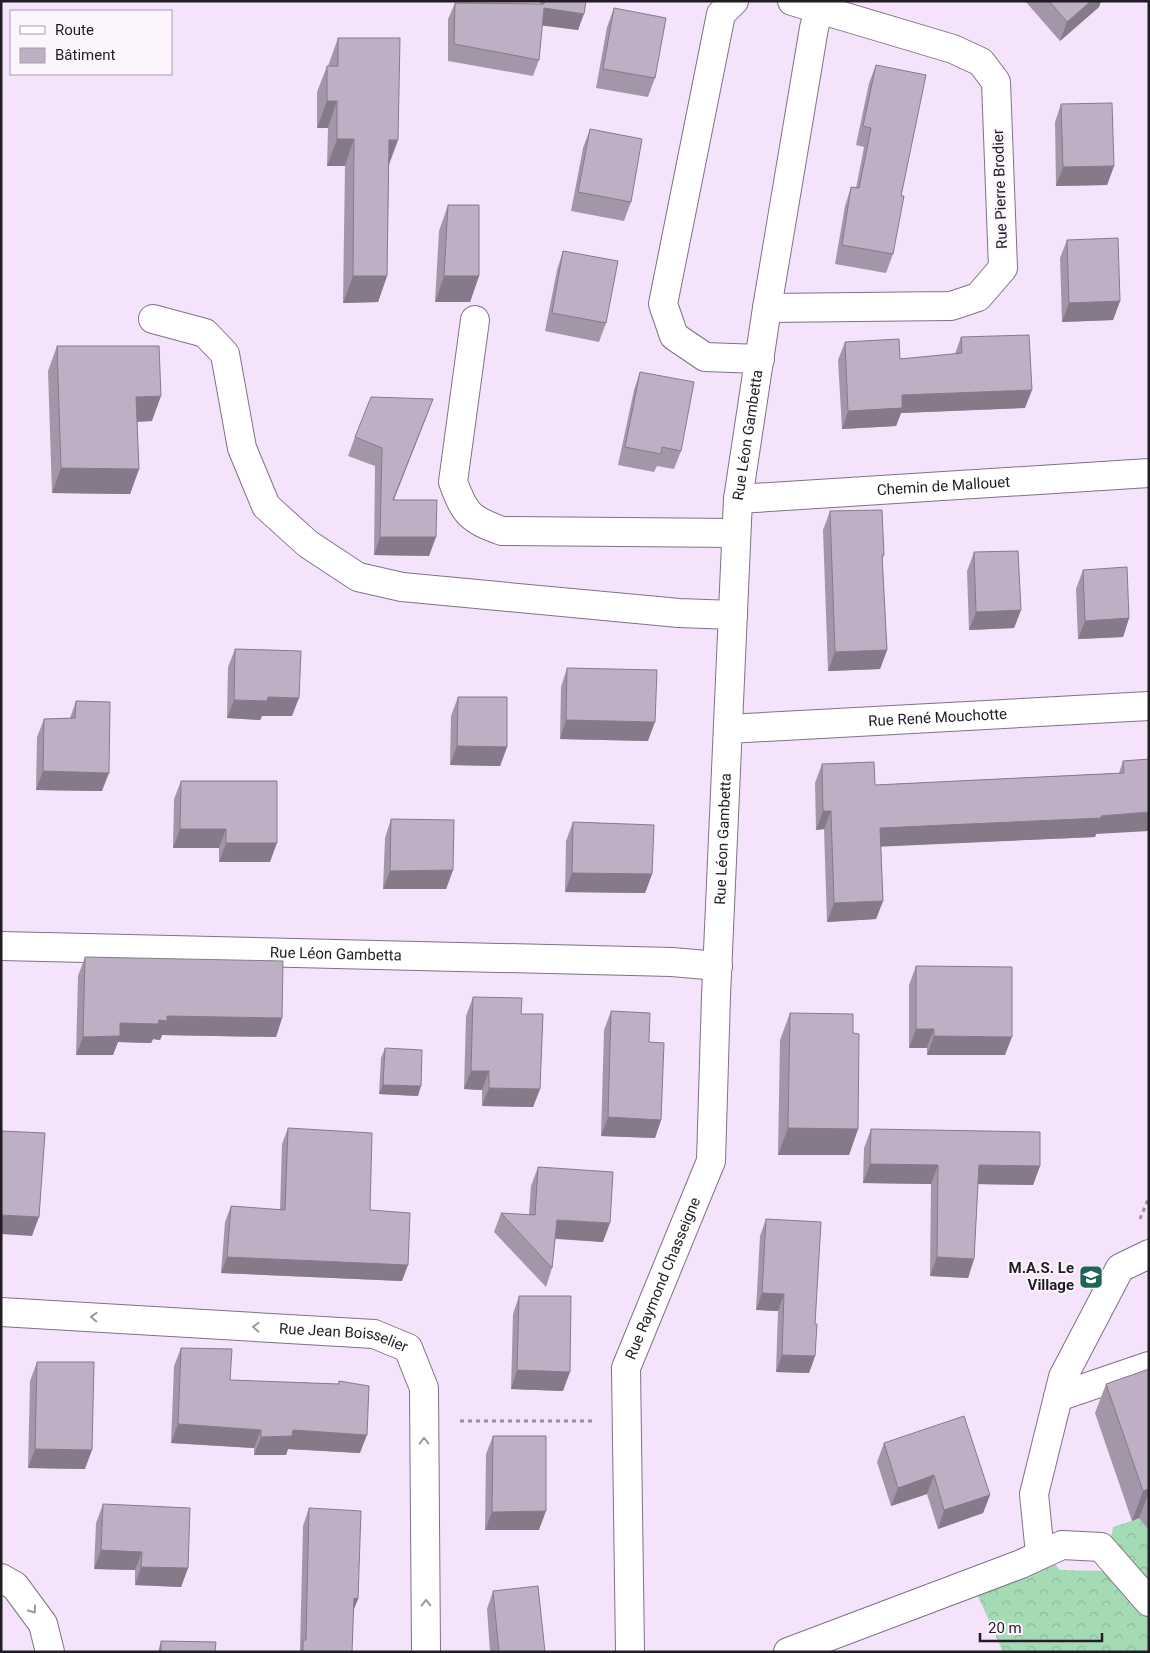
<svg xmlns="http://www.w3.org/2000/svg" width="1150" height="1653" font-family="Roboto,sans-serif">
<defs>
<pattern id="forest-crowns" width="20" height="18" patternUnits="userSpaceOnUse" patternTransform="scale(1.25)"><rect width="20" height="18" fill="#a4dbb4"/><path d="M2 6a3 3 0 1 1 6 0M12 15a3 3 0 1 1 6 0" fill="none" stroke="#8dbb9b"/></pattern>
</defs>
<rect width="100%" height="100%" fill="#f4e3fb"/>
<path fill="url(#forest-crowns)" d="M1149 1515V1652H1003L977 1594 1051 1559 1060 1570 1105 1571 1113 1527Z"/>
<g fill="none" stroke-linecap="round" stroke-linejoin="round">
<g stroke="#807186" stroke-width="30">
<g id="minor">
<path d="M734 1 721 14 663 304 674 336 705 357 760 359"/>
<path d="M767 308 951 306 978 297 1003 268 996 82 981 62 953 49 792 1"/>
<path d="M153 319 205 333 225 354 242 448 266 506 308 544 358 577 402 587 679 613 733 615"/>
<path d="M475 320 453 482C465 514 469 519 502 531L736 533"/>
<path id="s1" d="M738 499 1149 473"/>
<path id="s2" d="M728 729 1149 706"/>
<path id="s3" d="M1 946 672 962 718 966"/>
<path id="s4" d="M1 1312 374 1334 408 1348 424 1388 426 1652"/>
<path d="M1058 1397 1149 1366"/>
<path d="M1040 1554 1034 1494 1063 1377 1120 1268 1149 1254"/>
<path d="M1 1578 15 1586 43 1624 50 1652"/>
<path id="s5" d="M630 1652 626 1368 711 1161 716 996 738 499 767 308 814 28 821 1"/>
<path d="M788 1652 1021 1564 1062 1545 1101 1547 1149 1602"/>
</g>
</g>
<path stroke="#9b8fa0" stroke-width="3" stroke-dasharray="4 4" stroke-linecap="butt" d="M1140 1219 1149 1197
M460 1421H592"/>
<use href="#minor" stroke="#fff" stroke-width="28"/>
</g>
<path fill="#a496a9" d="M540 1H586L578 30 542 25 539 60 533 76 448 61V19L455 3 540 4Z
M1025 1H1101L1099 7 1060 41Z
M614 8 655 78 648 97 596 88 607 27Z
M338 38 398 140 389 165 387 276 378 302 343 303 345 166H327L328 128H317V92L327 66H328Z
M876 65 901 196 893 254 886 273 835 264 845 206 851 187 856 188 864 147 856 145 869 83Z
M1061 104 1114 166 1107 185 1056 186 1055 122Z
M590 129 631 202 624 221 571 211 583 148Z
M448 205 479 276 470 302H435L439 231Z
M1067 240 1120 301 1113 320 1062 322 1060 258Z
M563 251 606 323 599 342 545 331 557 270Z
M961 337 1025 408 901 413 896 426 842 429 838 360 845 342 900 359 955 354Z
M57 346 152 421 137 422 139 469 130 494 52 493 48 371Z
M640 372 681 451 674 469 657 466 654 472 618 465 634 390Z
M433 399 394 500 429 556 374 555 375 466 348 456 355 437Z
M830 511 884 555 882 561 887 650 880 669 828 671 823 530Z
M974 552 1021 610 1014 628 969 630 967 571Z
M1083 570 1129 618 1123 637 1078 639 1076 589Z
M235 649 292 716H262L260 720 227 718 228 667Z
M567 668 648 741 560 739 561 687Z
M458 697 507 747 500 766 450 765 451 716Z
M76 701 102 791 36 790 37 737 44 719 70 718Z
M1149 759 1096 834 1095 837 881 846 883 901 876 919 827 922 824 829 816 830 815 783 822 764 875 785 1119 773 1123 761Z
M181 781 270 862H219V848H173L174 799Z
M391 819 453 870 446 889H383L385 838Z
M573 822 652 874 645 893 565 892 566 841Z
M85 957 282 1018 276 1037 162 1035 160 1040 153 1039 151 1043 118 1042 113 1055H76L78 976Z
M916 966 1005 1055H927V1048H909V985Z
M473 997 521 1014 540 1089 533 1107 482 1106V1090L464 1089 466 1016Z
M611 1011 649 1042 661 1120 655 1138 601 1136 604 1030Z
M790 1013 853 1033 858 1129 849 1155H778L780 1040Z
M385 1048 418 1096 379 1094 381 1058Z
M288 1128 370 1210 402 1281 221 1273 225 1222 231 1206 280 1210 282 1144Z
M871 1129 1040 1166 1033 1185 978 1184 974 1259 968 1278 930 1276 931 1184 863 1183 864 1148Z
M538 1167 603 1242 555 1239 552 1268 546 1287 494 1232 501 1213 529 1215 531 1186Z
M766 1219 815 1324V1356L809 1373 776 1372 778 1311 756 1310 760 1236Z
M519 1296 563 1391 511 1389 513 1314Z
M181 1348 230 1380 338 1384 339 1381 360 1453 288 1449 286 1455H254V1448L171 1443 174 1366Z
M37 1362 85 1469 28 1468 30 1381Z
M1149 1369V1530L1139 1518 1132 1521 1095 1413 1106 1384Z
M493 1436 539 1530H485L486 1454Z
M884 1443 990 1495 983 1513 938 1529 927 1494 891 1506 877 1462Z
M103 1504 188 1568 181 1587 135 1585V1570L94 1569 96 1523Z
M309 1508 358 1599 353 1611 352 1652H299L300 1650 303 1526Z
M493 1591 545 1652H490L487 1609Z
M161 1641 215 1652H158Z"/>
<path fill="#867a8a" d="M1091 1H1101L1099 7 1060 41 1067 22Z
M544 8 584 14 578 30 538 25Z
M327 101H337L328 128H317Z
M337 139H354L345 166H327Z
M389 140H398L388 166Z
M1114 166 1107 185 1056 186 1063 167Z
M353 276H387L378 302 343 303Z
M444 276H479L470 302H435Z
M1120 301 1113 320 1062 322 1069 303Z
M1032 390 1025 408 901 413 896 426 842 429 848 411 902 395Z
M161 396 152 421 126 422 136 397Z
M433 399 426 418 386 518 393 500Z
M61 468 139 469 130 494 52 493Z
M380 537H436L429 556 374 555Z
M1021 610 1014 628 969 630 976 612Z
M1129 618 1123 637 1078 639 1085 621Z
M887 650 880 669 828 671 835 652Z
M268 697 299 698 292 716H262L260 720 227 718 234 700Z
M566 720 655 722 648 741 560 739Z
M457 746 507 747 500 766 450 765Z
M43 771 109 773 102 791 36 790Z
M823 811H831L824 829 816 830Z
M1149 812V831L1096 834 1095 837 873 847 880 828Z
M180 829H226L219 848H173Z
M226 843H277L270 862H219Z
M453 870 446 889H383L390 871Z
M572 873 652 874 645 893 565 892Z
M883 901 876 919 827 922 834 903Z
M167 1016 282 1018 276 1037 162 1035 160 1040 153 1039 151 1043 118 1042 113 1055H76L83 1037 120 1023 159 1020Z
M916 1029H934L927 1048H909Z
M934 1036 1012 1037 1005 1055H927Z
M471 1071H489L482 1090 464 1089Z
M383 1085 421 1086 418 1096 379 1094Z
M489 1088 540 1089 533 1107 482 1106Z
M608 1117 661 1120 655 1138 601 1136Z
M788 1128 858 1129 849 1155H778Z
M870 1164 938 1165 931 1184 863 1183Z
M979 1165 1040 1166 1033 1185 972 1184Z
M1 1215 39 1217 32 1236 1 1234Z
M557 1220 610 1223 603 1242 550 1238Z
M227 1257 408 1265 402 1281 221 1273Z
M937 1257 974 1259 968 1278 930 1276Z
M762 1293 784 1294 778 1311 756 1310Z
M782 1355 815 1356 809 1373 776 1372Z
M517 1370 570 1372 563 1391 511 1389Z
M178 1424 261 1430 254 1448 171 1443Z
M293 1430 367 1435 360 1453 288 1449 286 1455H254L261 1437Z
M35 1449 92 1450 85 1469 28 1468Z
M934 1475 927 1494 891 1506 898 1488Z
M1149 1489V1492L1139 1518 1132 1521 1143 1491Z
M990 1495 983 1513 938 1529 944 1510Z
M546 1511 539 1530H485L492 1512Z
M101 1550 142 1552 135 1570 94 1569Z
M141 1567 188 1568 181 1587 135 1585Z
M354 1598 358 1599 351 1616Z"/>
<path fill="#bfafc5" stroke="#867a8a" d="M544 1H586L584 14 544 8 539 60 454 44 455 3 544 4Z
M1049 1H1091L1067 22Z
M614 8 666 18 655 78 603 69Z
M338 38H400L398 140H389L387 276H353L354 139H337V101H327V66H338Z
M876 65 926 75 901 196H904L893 254 842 245 851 187 859 188 871 128 863 126Z
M1112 103 1114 166 1063 167 1061 104Z
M590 129 642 139 631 202 578 192Z
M448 205H479V276H444Z
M1118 238 1120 301 1069 303 1067 240Z
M563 251 618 261 606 323 552 313Z
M1029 335 1032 390 902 395V408L848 411 845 342 899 339 900 359 962 353 961 337Z
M57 346H159L161 396 136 397 139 469 61 468Z
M640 372 694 382 681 451 662 447 661 454 625 447Z
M371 397 433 399 393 500H437L436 537H380L382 448 355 437Z
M882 510 884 555H882L887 650 835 652 830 511Z
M1018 551 1021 610 976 612 974 552Z
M1127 567 1129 618 1085 621 1083 570Z
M235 649 301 651 299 698 268 697 267 701 234 700Z
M567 668 657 670 655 722 566 720Z
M458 697H507V747L457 746Z
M76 701 110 702 109 773 43 771 44 719 75 718Z
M1149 759V812L1101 816V818L880 828 883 901 834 903 831 811H823L822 764 874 762 875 785 1124 773 1123 761Z
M181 781H277V843H226V829H180Z
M391 819 454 820 453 870 390 871Z
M573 822 654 825 652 874 572 873Z
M85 957 283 961 282 1018 167 1016V1021L159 1020 158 1024 120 1023V1036L83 1037Z
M916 966 1012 967V1037L934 1036V1029H916Z
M473 997 522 998 521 1014H543L540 1089 489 1088V1071H471Z
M611 1011 650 1013 649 1042 664 1043 661 1120 608 1117Z
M790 1013 853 1014V1033L859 1034 858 1129 788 1128Z
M385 1048 422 1050 421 1086 383 1085Z
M288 1128 372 1133 370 1210 410 1213 408 1265 227 1257 231 1206 285 1210Z
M871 1129 1040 1132V1166L979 1165 974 1259 937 1257 938 1165 870 1164Z
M1 1131 45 1133 39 1217 1 1215Z
M538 1167 613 1172 610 1223 557 1220 552 1268 501 1213 535 1215Z
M766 1219 821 1222 815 1324H817L815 1356 782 1355 784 1294 762 1293Z
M519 1296H571L570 1372 517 1370Z
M181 1348 232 1349 230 1380 339 1384V1381L369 1386 367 1435 293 1430 292 1436 261 1437V1430L178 1424Z
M37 1362H94L92 1450 35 1449Z
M1149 1369V1489L1143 1491 1106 1384Z
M964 1416 990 1495 944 1510 934 1475 898 1488 884 1443Z
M493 1436H546V1511L492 1512Z
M103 1504 190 1508 188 1568 141 1567 142 1552 101 1550Z
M309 1508 361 1511 358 1599 354 1598 352 1652H303V1640H306Z
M538 1586 545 1652H499L493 1591Z
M161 1641 216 1642 215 1652H161Z"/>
<defs><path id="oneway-chevron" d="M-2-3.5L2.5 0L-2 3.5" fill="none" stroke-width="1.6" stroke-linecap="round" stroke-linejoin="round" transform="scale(1.25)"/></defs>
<g stroke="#9c999d">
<use href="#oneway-chevron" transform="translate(94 1317) rotate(-177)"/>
<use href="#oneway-chevron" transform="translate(256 1327) rotate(-177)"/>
<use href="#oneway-chevron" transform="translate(424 1441) rotate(-91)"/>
<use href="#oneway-chevron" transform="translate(426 1603) rotate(-91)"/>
<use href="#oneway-chevron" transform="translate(33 1610) rotate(54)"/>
</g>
<defs>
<g id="school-square" transform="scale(1.25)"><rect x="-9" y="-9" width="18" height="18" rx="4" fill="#1e6559" stroke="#fcf5fe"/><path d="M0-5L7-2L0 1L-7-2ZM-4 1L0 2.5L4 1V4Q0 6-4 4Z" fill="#fff"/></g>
</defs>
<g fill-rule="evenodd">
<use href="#school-square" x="1091" y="1277"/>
</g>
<g text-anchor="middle" stroke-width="4.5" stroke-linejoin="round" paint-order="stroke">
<g font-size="15" fill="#221c25" stroke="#fcf5fe">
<text transform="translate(1000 189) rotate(-92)" y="5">Rue Pierre Brodier</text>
<text dy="5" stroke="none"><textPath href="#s5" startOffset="1235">Rue Léon Gambetta</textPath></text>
<text dy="5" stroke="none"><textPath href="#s1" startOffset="206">Chemin de Mallouet</textPath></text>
<text dy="5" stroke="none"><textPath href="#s2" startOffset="210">Rue René Mouchotte</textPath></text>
<text dy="5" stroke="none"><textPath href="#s5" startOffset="830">Rue Léon Gambetta</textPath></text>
<text dy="5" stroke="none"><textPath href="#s3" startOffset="335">Rue Léon Gambetta</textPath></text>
<text dy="5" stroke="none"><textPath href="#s5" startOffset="381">Rue Raymond Chasseigne</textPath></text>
<text dy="5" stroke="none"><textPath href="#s4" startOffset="344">Rue Jean Boisselier</textPath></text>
</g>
<g font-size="15" font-weight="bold" fill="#221c25" stroke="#fcf5fe" text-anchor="end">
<text x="1074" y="1273">M.A.S. Le<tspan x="1074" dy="17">Village</tspan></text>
</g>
</g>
<rect width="1150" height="1653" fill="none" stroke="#221c25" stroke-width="5"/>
<rect x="10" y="10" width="162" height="65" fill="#fcf5fe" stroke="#a59ea7"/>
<rect x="20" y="26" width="25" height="8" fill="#ffffff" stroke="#a59ea7"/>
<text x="55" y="35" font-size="15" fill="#221c25">Route</text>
<rect x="20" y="48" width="25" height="15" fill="#bfafc5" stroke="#a59ea7"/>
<text x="55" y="60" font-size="15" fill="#221c25">Bâtiment</text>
<path d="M980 1633v8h122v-8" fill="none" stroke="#221c25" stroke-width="2.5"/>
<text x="988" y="1633" font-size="15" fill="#221c25" stroke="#fcf5fe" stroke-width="4" paint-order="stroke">20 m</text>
</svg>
